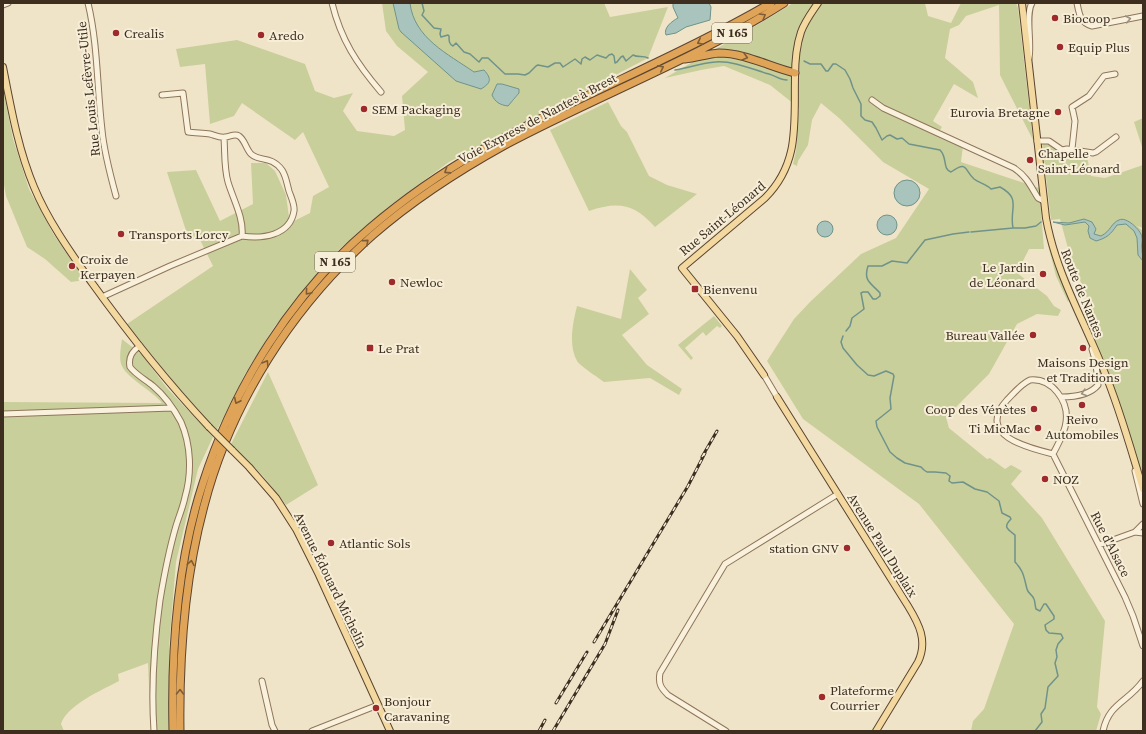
<svg xmlns="http://www.w3.org/2000/svg" width="1146" height="734" font-family="'Source Serif 4',serif">
<rect width="100%" height="100%" fill="#f0e4c8"/>
<path fill="#c9cf9b" fill-rule="evenodd" d="M382 3H393L399 29 456 81 484 70 474 72C448 55 414 38 410 3H604L610 17 668 7 648 58 449 162 392 204 335 253 275 326 245 374 217 430 198 412 127 324 213 266 199 238 189 240 167 172 196 170 220 221 253 204 251 163H266L275 171 286 195 289 217 294 221 310 213 313 196 329 187 303 132 295 140 242 103 234 116 210 124 205 64 180 67 176 49 237 40 305 64 315 91 334 98 353 93 343 111 357 131 394 136 405 130 402 96 428 72 397 46 386 31ZM497 84H503L519 90V93L513 101 493 93Z
M793 3H925L928 16 951 23 961 3H1016L1018 8 1033 140 1000 75 999 5 966 16 959 25 950 29 945 58 973 82 978 98 954 84 933 121 942 127 937 135 963 146 961 162 1039 188 1044 249H1029L1017 273 1047 296 1054 306 1061 310 1058 316 1037 314 1017 324 989 374 946 417 949 428 987 459 990 458 1005 469 1011 465 1022 471 1011 484 1042 518 1105 621 1097 707 1101 714 1096 731H971L973 721 984 709 1014 624 919 504 803 419 767 361 794 319 810 302 861 254 896 238 929 189 883 162 839 118 821 103 812 120 808 145 798 161 797 166 793 164 796 151 799 108 770 85 724 66 701 70 665 78C707 53 751 30 793 3Z
M3 89 13 139 29 189 54 235 85 280 71 282 45 259 27 247 6 196 3 179Z
M608 102 621 126 627 132 649 176 667 185 697 194 655 227C634 204 619 201 589 211L550 130Z
M1143 118V150L1134 122Z
M1049 141 1062 150 1086 152 1091 176 1105 178 1143 165V228L1137 226 1143 231V480L1081 315 1091 308 1069 252 1060 219 1051 220 1042 142Z
M1047 241 1069 299 1068 302 1056 276Z
M630 269 647 290 638 298 649 314 622 335 647 365 682 389 679 395 650 378 604 382C599 378 580 366 577 361 568 345 573 322 577 306L621 319Z
M714 316 722 326 720 328 717 326 706 336 703 332 685 348 693 358 691 360 678 345Z
M122 339 142 355 167 388 213 437 198 469 176 562 169 647V731H151L148 663 118 674 119 681C102 690 67 705 61 724L64 731H3V402L162 403C152 390 126 378 121 364 119 357 121 346 122 339Z
M268 372 318 485 286 505 263 476 231 444Z"/>
<path fill="#a9c4bc" stroke="#6f938a" d="M393 3H410C414 38 448 54 474 72L484 70C492 79 491 83 481 89L456 81 401 32 399 29Z
M673 3H709L711 7 710 20 686 27 676 33 666 35C663 28 672 21 678 18L673 7Z
M497 84H502L519 89V93L508 106C500 105 495 102 492 95Z
M894 193a13 13 0 1 1 26 0a13 13 0 1 1-26 0Z
M877 225a10 10 0 1 1 20 0a10 10 0 1 1-20 0Z
M1084 219 1092 222 1096 229 1094 234 1101 236C1111 231 1111 223 1119 220 1126 216 1141 230 1142 237 1143 241 1141 245 1142 249 1142 253 1143 256 1143 261L1138 255 1137 238 1134 231 1126 224 1117 225C1111 234 1107 238 1096 241L1090 238 1088 231 1089 226 1085 222 1065 225 1053 222 1069 223Z
M817 229a8 8 0 1 1 16 0a8 8 0 1 1-16 0Z"/>
<g fill="none" stroke-linecap="round" stroke-linejoin="round">
<path stroke="#6f938a" stroke-width="1.5" d="M422 3 424 11 422 15 434 28 441 29 440 34 441 37 448 35 449 36C449 41 449 44 453 46L456 43 464 52 470 54 479 62 482 58H488L505 74H518L525 75 529 73 536 66 538 65 548 67 555 63H560L563 67 575 59 581 64 582 59 585 57 590 60 597 55 606 58 609 55 612 54 614 56 615 63 617 62 621 57 623 56 626 61 633 55C638 58 643 55 648 58
M804 61 810 64H821L826 71H828L833 64H836L845 70 850 79 853 88 861 104V116L865 120 872 122 876 128 882 140 887 136 890 135 897 139 902 138 909 144 940 150C948 158 942 169 951 172 968 160 964 170 974 179 979 183 986 184 991 189L1000 187C1022 199 1009 208 1013 228
M675 70C698 66 712 58 736 64 748 67 758 71 769 74 776 76 780 80 787 80
M971 232 1013 228H1025L1036 226 1041 222
M846 331 850 326 852 318 864 309 861 293 863 292H868L873 299H876L880 296V293C871 283 863 281 868 266H882L892 261 907 263 925 240 953 234 969 232
M843 336 841 342 843 348 857 365 868 375 874 376 886 371 893 374 894 376 890 398 891 409 876 421 877 427 890 452 897 458 905 463 921 467 924 470 927 472H935L946 473 950 476 949 481 952 483 963 482 975 489 987 492 999 501 1002 513 1010 517 1011 519C1003 527 1007 529 1015 535V562C1024 571 1024 578 1027 589 1028 594 1033 595 1034 599 1035 601 1035 606 1036 609L1040 611 1044 604H1046L1054 616V619L1045 625 1046 630 1049 633 1061 634 1063 638 1058 644 1056 650 1057 657 1055 663 1058 676 1048 687 1045 708 1041 714 1042 722 1035 731"/>
<g stroke="#8d765c" stroke-width="7">
<path id="minor" d="M88 3C98 45 97 87 102 130 104 152 110 174 116 196
M332 3C341 40 357 64 381 92
M1077 3C1079 13 1080 23 1092 26L1143 16
M3 5 8 3
M1029 58C1032 42 1025 15 1032 3
M162 95 183 93 188 132C195 133 203 133 210 134 214 135 220 138 225 137 230 137 234 133 239 136 245 140 246 149 251 154 259 162 271 155 282 170 286 176 287 184 289 191 291 197 295 205 294 211 290 236 262 239 242 236
M872 100 883 108 1014 168C1027 177 1030 185 1038 198L1044 201
M1037 141H1049L1062 150 1067 149 1093 153 1096 152 1116 137
M1072 149 1075 121 1072 107 1089 96 1104 76 1115 74
M102 297 170 266 242 236C244 218 233 199 228 182 224 168 225 152 224 138
M140 346C132 351 128 357 130 367 136 375 146 380 153 386 165 396 174 409 181 422 191 445 192 473 185 497 183 507 179 516 176 526 169 550 164 576 160 600 154 644 151 688 154 731
M764 375 777 397
M1030 380C1052 378 1069 401 1066 422 1065 433 1058 444 1053 454 1028 448 975 435 1007 400 1014 393 1021 384 1030 380Z
M1061 397C1073 397 1090 395 1098 385L1096 363 1092 349
M3 414 172 408
M1053 454 1125 597 1133 616 1143 646
M1135 471 1143 504
M1135 532 1143 533
M1099 545 1135 532 1143 524
M262 681 272 725 275 731
M312 731 378 705
M726 731 668 695C661 688 658 684 660 673L725 564 838 494
M1103 731C1109 703 1128 702 1143 681"/>
</g>
<g stroke="#5b4430" stroke-width="8">
<path id="major" d="M1022 3 1046 218C1056 274 1084 320 1104 371 1120 409 1131 450 1143 489
M3 67C11 108 18 149 34 187 48 221 71 253 92 283 128 333 167 382 209 427
M764 375 737 336 682 268 765 198C800 163 794 124 795 77 795 62 796 47 801 32 805 21 812 12 818 3
M777 397 908 606C919 624 928 641 918 662L876 731
M232 450 249 467 276 498 296 529 319 575 390 731"/>
</g>
<g stroke="#5b4430" stroke-width="9">
<path id="highway" d="M685 59C696 58 707 54 719 53 745 53 770 67 795 73
M173 731C171 648 177 562 203 483 234 386 292 294 370 228 405 198 443 172 483 149 577 96 678 57 771 3
M180 731C179 655 184 580 204 506 231 402 293 306 373 235 413 200 458 171 505 145 597 96 696 59 784 3"/>
</g>
<use href="#minor" stroke="#faf1dc" stroke-width="5"/>
<use href="#major" stroke="#f3d9a0" stroke-width="6"/>
<use href="#highway" stroke="#e0a458" stroke-width="7"/>
<g stroke="#3d2e20" stroke-width="3">
<path id="rail" d="M702 457 717 431
M594 642 688 486 705 453
M556 703 587 652
M539 731 545 720
M553 731 605 644 618 610"/>
</g>
<use href="#rail" stroke="#f7eed8" stroke-width="1.5" stroke-dasharray="4.5" stroke-linecap="butt"/>
<g stroke="#5b4430" stroke-width="8" stroke-linecap="butt">
<path id="major-bridge" d="M209 427 232 450"/>
</g>
<use href="#major-bridge" stroke="#f3d9a0" stroke-width="6"/>
</g>
<defs><path id="oneway-chevron" d="M-2-3.5L2.5 0L-2 3.5" fill="none" stroke-width="1.6" stroke-linecap="round" stroke-linejoin="round"/></defs>
<g stroke="#7e5d36">
<use href="#oneway-chevron" transform="translate(763 16) rotate(-30)"/>
<use href="#oneway-chevron" transform="translate(700 42) rotate(154)"/>
<use href="#oneway-chevron" transform="translate(745 57) rotate(15)"/>
<use href="#oneway-chevron" transform="translate(661 68) rotate(-26)"/>
<use href="#oneway-chevron" transform="translate(447 171) rotate(147)"/>
<use href="#oneway-chevron" transform="translate(366 242) rotate(-42)"/>
<use href="#oneway-chevron" transform="translate(308 292) rotate(130)"/>
<use href="#oneway-chevron" transform="translate(266 363) rotate(-59)"/>
<use href="#oneway-chevron" transform="translate(237 401) rotate(116)"/>
<use href="#oneway-chevron" transform="translate(191 563) rotate(-80)"/>
<use href="#oneway-chevron" transform="translate(180 692) rotate(-89)"/>
</g>
<g stroke="#9c907e">
<use href="#oneway-chevron" transform="translate(1128 19) rotate(-12)"/>
<use href="#oneway-chevron" transform="translate(1084 393) rotate(164)"/>
</g>
<g fill="#9e2a2b" stroke="#f7eed8" stroke-width="1.5">
<circle cx="1055" cy="18" r="4"/>
<circle cx="116" cy="33" r="4"/>
<circle cx="261" cy="35" r="4"/>
<circle cx="1060" cy="47" r="4"/>
<circle cx="364" cy="109" r="4"/>
<circle cx="1058" cy="112" r="4"/>
<circle cx="1030" cy="160" r="4"/>
<circle cx="121" cy="234" r="4"/>
<circle cx="72" cy="266" r="4"/>
<circle cx="1043" cy="274" r="4"/>
<circle cx="392" cy="282" r="4"/>
<rect x="691" y="285" width="8" height="8" rx="2"/>
<circle cx="1033" cy="335" r="4"/>
<rect x="366" y="344" width="8" height="8" rx="2"/>
<circle cx="1083" cy="348" r="4"/>
<circle cx="1082" cy="405" r="4"/>
<circle cx="1034" cy="409" r="4"/>
<circle cx="1038" cy="428" r="4"/>
<circle cx="1045" cy="479" r="4"/>
<circle cx="331" cy="543" r="4"/>
<circle cx="847" cy="548" r="4"/>
<circle cx="822" cy="697" r="4"/>
<circle cx="376" cy="708" r="4"/>
</g>
<g text-anchor="middle" stroke-width="4" stroke-linejoin="round" paint-order="stroke">
<g fill="#f7eed8" stroke="#756857" stroke-width="1">
<rect x="712" y="23" width="40" height="20" rx="3"/>
<rect x="315" y="252" width="40" height="20" rx="3"/>
</g>
<g font-size="12" font-weight="bold" fill="#3d2e20">
<text x="732" y="37">N 165</text>
<text x="335" y="266">N 165</text>
</g>
<g font-size="13" fill="#3d2e20" stroke="#f7eed8" text-anchor="start">
<text x="1063" y="23">Biocoop</text>
<text x="124" y="38">Crealis</text>
<text x="269" y="40">Aredo</text>
<text x="1068" y="52">Equip Plus</text>
<text x="372" y="114">SEM Packaging</text>
<text x="1050" y="117" text-anchor="end">Eurovia Bretagne</text>
<text x="1038" y="158">Chapelle<tspan x="1038" dy="15">Saint-Léonard</tspan></text>
<text x="129" y="239">Transports Lorcy</text>
<text x="80" y="264">Croix de<tspan x="80" dy="15">Kerpayen</tspan></text>
<text x="1035" y="272" text-anchor="end">Le Jardin<tspan x="1035" dy="15">de Léonard</tspan></text>
<text x="400" y="287">Newloc</text>
<text x="703" y="294">Bienvenu</text>
<text x="1025" y="340" text-anchor="end">Bureau Vallée</text>
<text x="378" y="353">Le Prat</text>
<text x="1083" y="367" text-anchor="middle">Maisons Design<tspan x="1083" dy="15">et Traditions</tspan></text>
<text x="1026" y="414" text-anchor="end">Coop des Vénètes</text>
<text x="1082" y="424" text-anchor="middle">Reivo<tspan x="1082" dy="15">Automobiles</tspan></text>
<text x="1030" y="433" text-anchor="end">Ti MicMac</text>
<text x="1053" y="484">NOZ</text>
<text x="339" y="548">Atlantic Sols</text>
<text x="839" y="553" text-anchor="end">station GNV</text>
<text x="830" y="695">Plateforme<tspan x="830" dy="15">Courrier</tspan></text>
<text x="384" y="706">Bonjour<tspan x="384" dy="15">Caravaning</tspan></text>
</g>
<g font-size="13" fill="#3d2e20" stroke="#f7eed8">
<text transform="translate(88 89) rotate(-96)" y="5">Rue Louis Lefèvre-Utile</text>
<text transform="translate(537 118) rotate(-28)" y="5">Voie Express de Nantes à Brest</text>
<text transform="translate(722 218) rotate(-40)" y="5">Rue Saint-Léonard</text>
<text transform="translate(1083 293) rotate(68)" y="5">Route de Nantes</text>
<text transform="translate(1111 544) rotate(63)" y="5">Rue d'Alsace</text>
<text transform="translate(883 545) rotate(58)" y="5">Avenue Paul Duplaix</text>
<text transform="translate(331 580) rotate(64)" y="5">Avenue Édouard Michelin</text>
</g>
</g>
<rect width="1146" height="734" fill="none" stroke="#3d2e20" stroke-width="8"/>
</svg>
